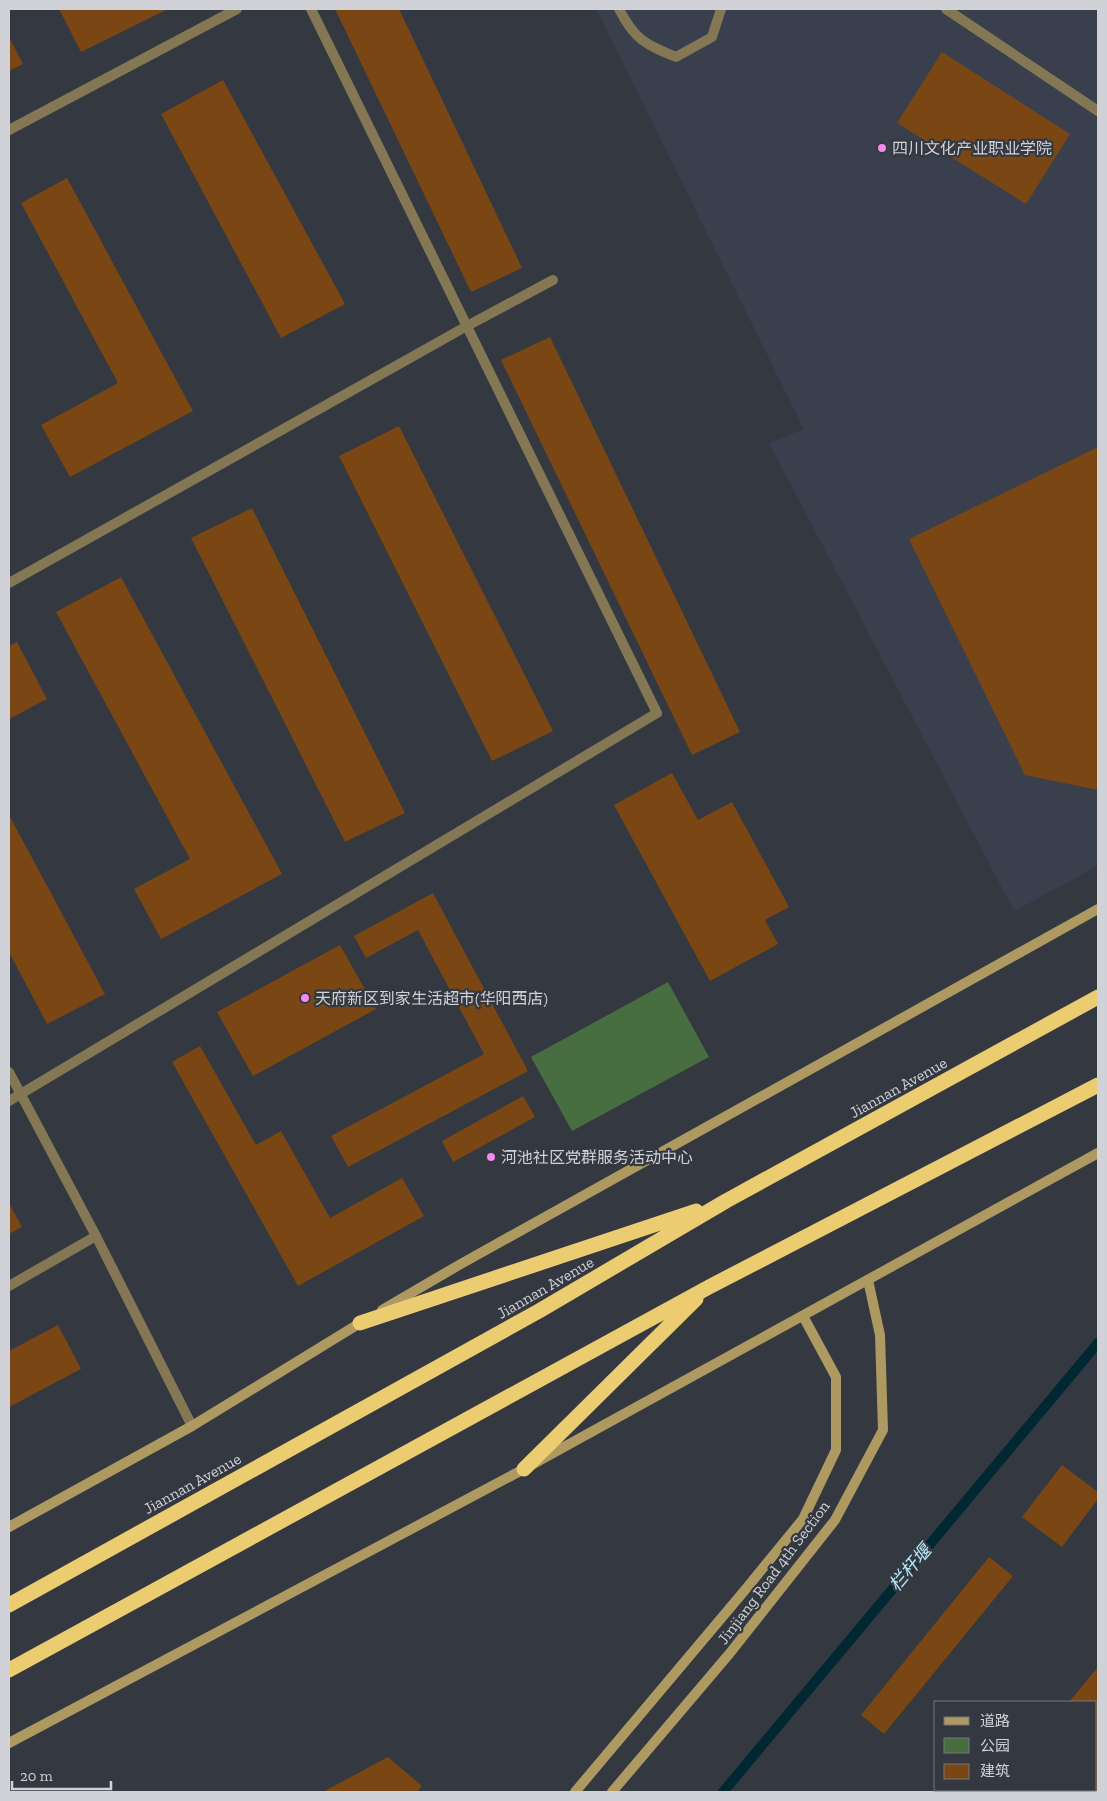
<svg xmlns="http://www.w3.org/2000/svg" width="1107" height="1801" font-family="'Zilla Slab','Noto Sans SC',serif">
<rect width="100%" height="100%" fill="#343840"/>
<path fill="#3a3f4d" d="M596 9H1098V866L1014 911 769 443 804 429Z"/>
<path fill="#476d41" d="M668 982 709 1057 572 1131 531 1057Z"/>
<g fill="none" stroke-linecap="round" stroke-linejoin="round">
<path stroke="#002832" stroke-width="10" d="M723 1792 1098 1343"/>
</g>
<path fill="#7a4714" d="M59 9H168L81 52Z
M335 9H399L522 268 471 292Z
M9 37 23 64 9 71Z
M942 52 1070 134 1026 204 897 123Z
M223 80 345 304 281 338 161 114Z
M67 178 193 411 70 477 41 425 118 383 21 203Z
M550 337 740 732 692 755 501 360Z
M399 426 553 731 492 761 339 456Z
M1098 447V790L1025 775 909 539Z
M252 508 405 813 345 842 191 538Z
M121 577 282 874 161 939 134 889 190 859 56 612Z
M17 642 47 699 9 719V646Z
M672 773 698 820 732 802 789 907 765 920 778 944 710 981 614 805Z
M9 815 105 994 47 1024 9 952Z
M433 893 528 1071 348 1167 331 1136 484 1054 418 930 366 958 354 936Z
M340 945 376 1009 253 1076 217 1012Z
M200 1046 256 1145 281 1131 330 1218 402 1178 424 1216 298 1286 172 1062Z
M523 1096 535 1117 453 1162 442 1141Z
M9 1203 22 1227 9 1234Z
M58 1325 81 1369 9 1407V1351Z
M1062 1465 1098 1492V1499L1062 1547 1022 1517Z
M989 1557 1013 1576 884 1734 861 1715Z
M1098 1667V1791L1097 1792H1067L1064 1790H1096V1702H1069Z
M388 1757 422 1786 417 1792H323Z"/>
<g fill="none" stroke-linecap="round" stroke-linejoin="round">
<path stroke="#837754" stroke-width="10" d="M619 9C635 40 645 44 676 57L712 37 721 9"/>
<path stroke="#837754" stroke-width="10" d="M946 9 1098 111
M9 130 237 9
M9 583 467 326 553 280
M9 1072 96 1236 192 1426
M9 1101 657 713 311 9
M9 1286 96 1236"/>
<path stroke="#ae9961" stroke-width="10" d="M382 1310 459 1265 1098 909
M9 1527 192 1426 365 1320
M9 1743 524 1469 1098 1153
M575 1792 745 1590 803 1519 836 1450V1377L803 1316
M612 1792 730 1653 835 1520 883 1430 880 1335 868 1280"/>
<path stroke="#eccc71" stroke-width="15" d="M360 1323 696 1211
M524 1469 696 1299
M9 1605 539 1311 726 1201 1098 997
M9 1670 709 1287 1098 1085"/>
</g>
<g fill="#f589ef" stroke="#343840" stroke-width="2">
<circle cx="882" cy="148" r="5"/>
<circle cx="305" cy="998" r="5"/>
<circle cx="491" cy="1157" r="5"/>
</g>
<g text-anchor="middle" stroke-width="4.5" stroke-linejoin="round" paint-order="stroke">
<g font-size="16" fill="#d0d2d7" stroke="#343840" text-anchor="start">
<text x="892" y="154">四川文化产业职业学院</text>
<text x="315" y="1004">天府新区到家生活超市(华阳西店)</text>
<text x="501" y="1163">河池社区党群服务活动中心</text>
</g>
<g font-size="16" fill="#d0d2d7" stroke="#343840">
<text transform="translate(898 1087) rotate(-29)" y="6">Jiannan Avenue</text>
<text transform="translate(545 1287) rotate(-30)" y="6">Jiannan Avenue</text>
<text transform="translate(192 1483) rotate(-29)" y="6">Jiannan Avenue</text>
<text transform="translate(773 1572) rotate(-53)" y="6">Jinjiang Road 4th Section</text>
</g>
<g font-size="18" font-style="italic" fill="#b5e9fa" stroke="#343840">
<text transform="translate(910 1568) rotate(-50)" y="6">栏杆堰</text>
</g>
</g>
<rect width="1107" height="1801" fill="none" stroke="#d0d2d7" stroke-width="20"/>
<rect x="934" y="1701" width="162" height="90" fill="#343840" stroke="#72767c"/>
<rect x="944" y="1717" width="25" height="8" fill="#ae9961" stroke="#72767c"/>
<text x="980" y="1726" font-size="15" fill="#d0d2d7">道路</text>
<rect x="944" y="1738" width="25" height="15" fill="#476d41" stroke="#72767c"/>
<text x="980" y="1751" font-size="15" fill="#d0d2d7">公园</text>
<rect x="944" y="1764" width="25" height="15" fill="#7a4714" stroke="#72767c"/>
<text x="980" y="1776" font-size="15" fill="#d0d2d7">建筑</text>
<path d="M12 1781v8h99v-8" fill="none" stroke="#d0d2d7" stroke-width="2.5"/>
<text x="20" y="1781" font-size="15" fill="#d0d2d7" stroke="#343840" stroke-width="4" paint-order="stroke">20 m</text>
</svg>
